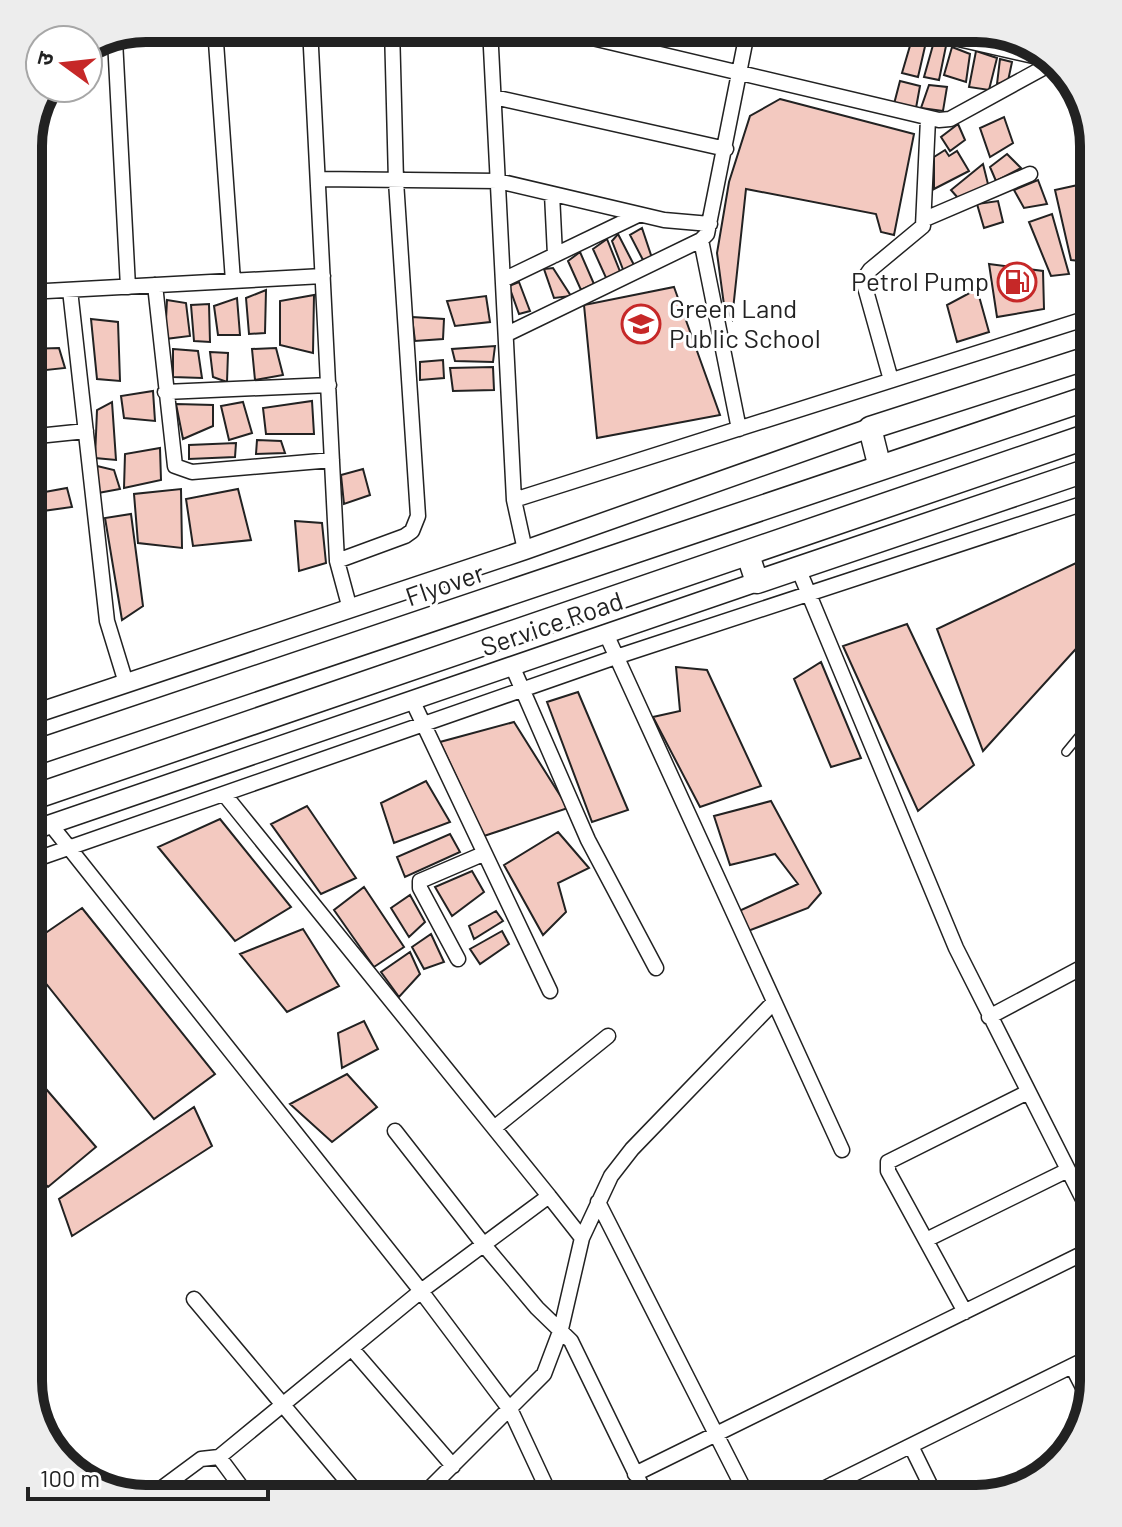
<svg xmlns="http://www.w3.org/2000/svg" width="1122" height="1527" font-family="Barlow,'Noto Sans Devanagari',sans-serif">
<rect width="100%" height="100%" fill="#fff"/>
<path fill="#f3c9c0" stroke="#222" stroke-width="2" d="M1000 33 1007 36 1006 44 998 40Z
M912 39 926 42 918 77 902 73Z
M933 45 946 46 939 80 924 77Z
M952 47 970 54 966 82 944 75Z
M976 51 997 58 989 90 969 87Z
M1000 59 1012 62 1008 81 997 84Z
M900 81 920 86 916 108 894 104Z
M929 85 947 87 943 111 921 108Z
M780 99 914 134 894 235 881 232 876 214 746 189 732 319 724 305 717 253 729 182 750 116Z
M1004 117 1013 143 990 157 980 128Z
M958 124 965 140 950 151 941 137Z
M945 150 949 156 957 151 969 171 934 189V157Z
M1007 154 1021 168 996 181 990 167Z
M983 164 989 188 958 198 951 190Z
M1094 177V211L1084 179Z
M1038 180 1047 204 1024 208 1014 190Z
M1078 185 1094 230V248L1080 261 1071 260 1055 190Z
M998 201 1003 222 984 228 977 204Z
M1052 214 1069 274 1051 276 1029 222Z
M642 228 652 258 643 260 630 235Z
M618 234 634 265 624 272 612 241Z
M607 239 621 274 607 280 593 249Z
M580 252 594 284 581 290 568 261Z
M1094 261V289L1086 266Z
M989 264 1043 271 1044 309 997 317Z
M553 268 571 296 554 298 544 269Z
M519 282 530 311 519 314 509 286Z
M674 287 720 415 597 438 584 305Z
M977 289 989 332 957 342 947 305Z
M266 290 265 333 249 334 246 298Z
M314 295 313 353 280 345V301Z
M486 296 490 322 455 326 447 301Z
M237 298 240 335H218L214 306Z
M167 300 186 303 190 336 165 339Z
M209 304 210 342 194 341 191 305Z
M412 317 444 319 443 339 415 341Z
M91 319 118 322 120 381 97 379Z
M495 346 493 362 455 361 452 349Z
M59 348 65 368 28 372V349Z
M276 348 283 375 255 380 252 349Z
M173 349 198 351 202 378 173 377Z
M210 352 228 353 227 382 213 377Z
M443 360 444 378 420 380V362Z
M493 367 494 390 453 391 450 368Z
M153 391 155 421 124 418 121 396Z
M312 401 314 434H266L263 408Z
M112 402 116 460 95 458 97 410Z
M243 402 252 433 229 440 221 406Z
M176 404 213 405V426L183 439Z
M257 440 281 441 285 453 256 454Z
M236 443 235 457 189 459V445Z
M160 448 161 480 124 488 125 454Z
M28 460H33L34 488H28Z
M97 466 114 470 120 489 98 493Z
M363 469 370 495 344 504 341 475Z
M67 488 72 507 28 513V495Z
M181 489 182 548 138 543 134 494Z
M238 489 251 540 193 546 186 499Z
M131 514 143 606 122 620 105 518Z
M295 521 322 523 326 563 299 571Z
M1076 563 1094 588V629L983 751 937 629Z
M907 624 974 765 918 811 843 646Z
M821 662 861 758 831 767 794 679Z
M676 667 707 670 761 786 700 807 653 717 680 711Z
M578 692 628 810 592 822 547 702Z
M514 722 568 808 484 836 440 742Z
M426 781 450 822 394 843 381 803Z
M771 801 821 893 808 908 748 931 739 911 798 884 775 854 730 865 714 816Z
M307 806 356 878 321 894 271 824Z
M220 819 291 907 235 941 158 847Z
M558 832 589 868 558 883 566 912 543 935 504 865Z
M450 834 460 852 405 877 397 857Z
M472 871 484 892 452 916 435 887Z
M364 887 404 947 374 967 334 910Z
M410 895 425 922 409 937 391 908Z
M82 908 215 1074 154 1119 28 961V945Z
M496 911 503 921 474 939 469 926Z
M303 929 339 986 287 1012 240 954Z
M502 931 509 944 480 964 470 949Z
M431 934 444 962 424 969 412 947Z
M410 952 420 974 399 997 381 972Z
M364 1021 378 1049 342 1068 338 1033Z
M28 1068 96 1147 48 1187 28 1166Z
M347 1074 377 1107 332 1142 290 1104Z
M194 1107 212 1146 72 1236 59 1199Z"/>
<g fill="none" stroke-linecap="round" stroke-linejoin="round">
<g stroke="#222" stroke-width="10">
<path id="service" d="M1066 752 1094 718"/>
</g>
<g stroke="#222" stroke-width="17">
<path id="minor" d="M215 28 233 281
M310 28 337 561 350 609
M490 28 514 500 525 550
M550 28 939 120 950 119 1054 62
M910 28 1051 60
M115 40 128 287
M494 97 726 149
M318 179 498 181 664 220 710 224
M552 194 555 255
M925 219 1030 174
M701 240 739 429
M503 280 638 215
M155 285 175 466 192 472 332 460
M70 290 107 621 126 683
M28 292 323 276
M507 334 701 240 707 234 748 28
M891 380 863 280 870 270 923 226 928 119
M165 392 329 385
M28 437 86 431
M514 500 1094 316
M337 561 405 536 412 531 418 516 396 181 392 28
M798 568 956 948 1094 1221
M607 636 842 1150
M513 668 588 840 656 968
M413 702 550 991
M224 794 549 1196 421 1291 511 1411 552 1499
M51 825 421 1291 219 1457 250 1499
M28 862 616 657 1094 500
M458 959 420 888V881L483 854
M989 1017 1094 961
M494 1128 608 1036
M395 1131 484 1245 537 1308 571 1341 648 1499
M598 1202 749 1499
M582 1238 611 1176 632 1149 774 1002
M926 1240 1068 1170
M194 1299 362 1499
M965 1312 888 1171V1162L1028 1092
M352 1349 453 1466
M1072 1366 1089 1399
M911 1446 937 1499
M635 1474 1094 1248
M833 1484 841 1499
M1029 1485 1038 1480
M147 1499 201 1459 219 1457
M419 1499 544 1374 561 1329 582 1238 549 1196
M803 1499 1094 1355"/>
</g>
<g stroke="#222" stroke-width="21">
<path id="tertiary" d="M28 716 525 550 870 428
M28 832 757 582"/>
</g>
<g stroke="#222" stroke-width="25">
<path id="primary" d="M880 468 870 428 1094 356
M748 555 757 582 1094 468"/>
</g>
<g stroke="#222" stroke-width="27">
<path id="trunk" d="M28 755 1094 396
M28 799 1094 434"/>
</g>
<use href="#service" stroke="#fff" stroke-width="7"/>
<use href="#minor" stroke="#fff" stroke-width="14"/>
<use href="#tertiary" stroke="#fff" stroke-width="18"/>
<use href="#primary" stroke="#fff" stroke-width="22"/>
<use href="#trunk" stroke="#fff" stroke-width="24"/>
</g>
<defs>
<g id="fuel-ring" transform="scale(2)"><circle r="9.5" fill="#fff" stroke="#c62828" stroke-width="1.5"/><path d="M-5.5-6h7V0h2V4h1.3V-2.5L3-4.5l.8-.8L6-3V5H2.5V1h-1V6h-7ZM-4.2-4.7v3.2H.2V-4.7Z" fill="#c62828"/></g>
<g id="school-ring" transform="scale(2)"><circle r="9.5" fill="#fff" stroke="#c62828" stroke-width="1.5"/><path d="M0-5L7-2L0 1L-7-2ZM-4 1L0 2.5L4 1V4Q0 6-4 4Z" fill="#c62828"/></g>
</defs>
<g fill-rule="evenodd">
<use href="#fuel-ring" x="1017" y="282"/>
<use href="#school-ring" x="641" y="324"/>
</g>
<g text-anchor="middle" stroke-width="6" stroke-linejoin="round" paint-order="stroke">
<g font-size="26" fill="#222" stroke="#fff" text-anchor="end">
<text x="989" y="291">Petrol Pump</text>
<text x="669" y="318" text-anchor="start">Green Land<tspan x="669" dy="30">Public School</tspan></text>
</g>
<g font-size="26" fill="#222" stroke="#fff">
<text transform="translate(445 585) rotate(-19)" y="9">Flyover</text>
<text transform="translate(552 624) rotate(-19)" y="9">Service Road</text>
</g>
</g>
<path d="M0 0H1122V1527H0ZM146 42H976A104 104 0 0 1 1080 146V1381A104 104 0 0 1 976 1485H146A104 104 0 0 1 42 1381V146A104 104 0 0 1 146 42Z" fill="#ededed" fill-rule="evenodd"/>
<path fill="none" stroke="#222" stroke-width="10" d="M146 42H976A104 104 0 0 1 1080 146V1381A104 104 0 0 1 976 1485H146A104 104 0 0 1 42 1381V146A104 104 0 0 1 146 42Z"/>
<g transform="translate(64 64) rotate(285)"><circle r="38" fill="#ffffff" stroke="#a7a7a7" stroke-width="2"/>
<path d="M0-6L14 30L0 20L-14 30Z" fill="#c62828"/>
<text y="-12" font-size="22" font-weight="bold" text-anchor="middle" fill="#222222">उ</text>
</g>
<path d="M28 1487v12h240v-12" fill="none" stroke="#222222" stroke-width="4"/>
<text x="40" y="1487" font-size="24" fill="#222222" stroke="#ffffff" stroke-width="6" paint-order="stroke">100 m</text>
</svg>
